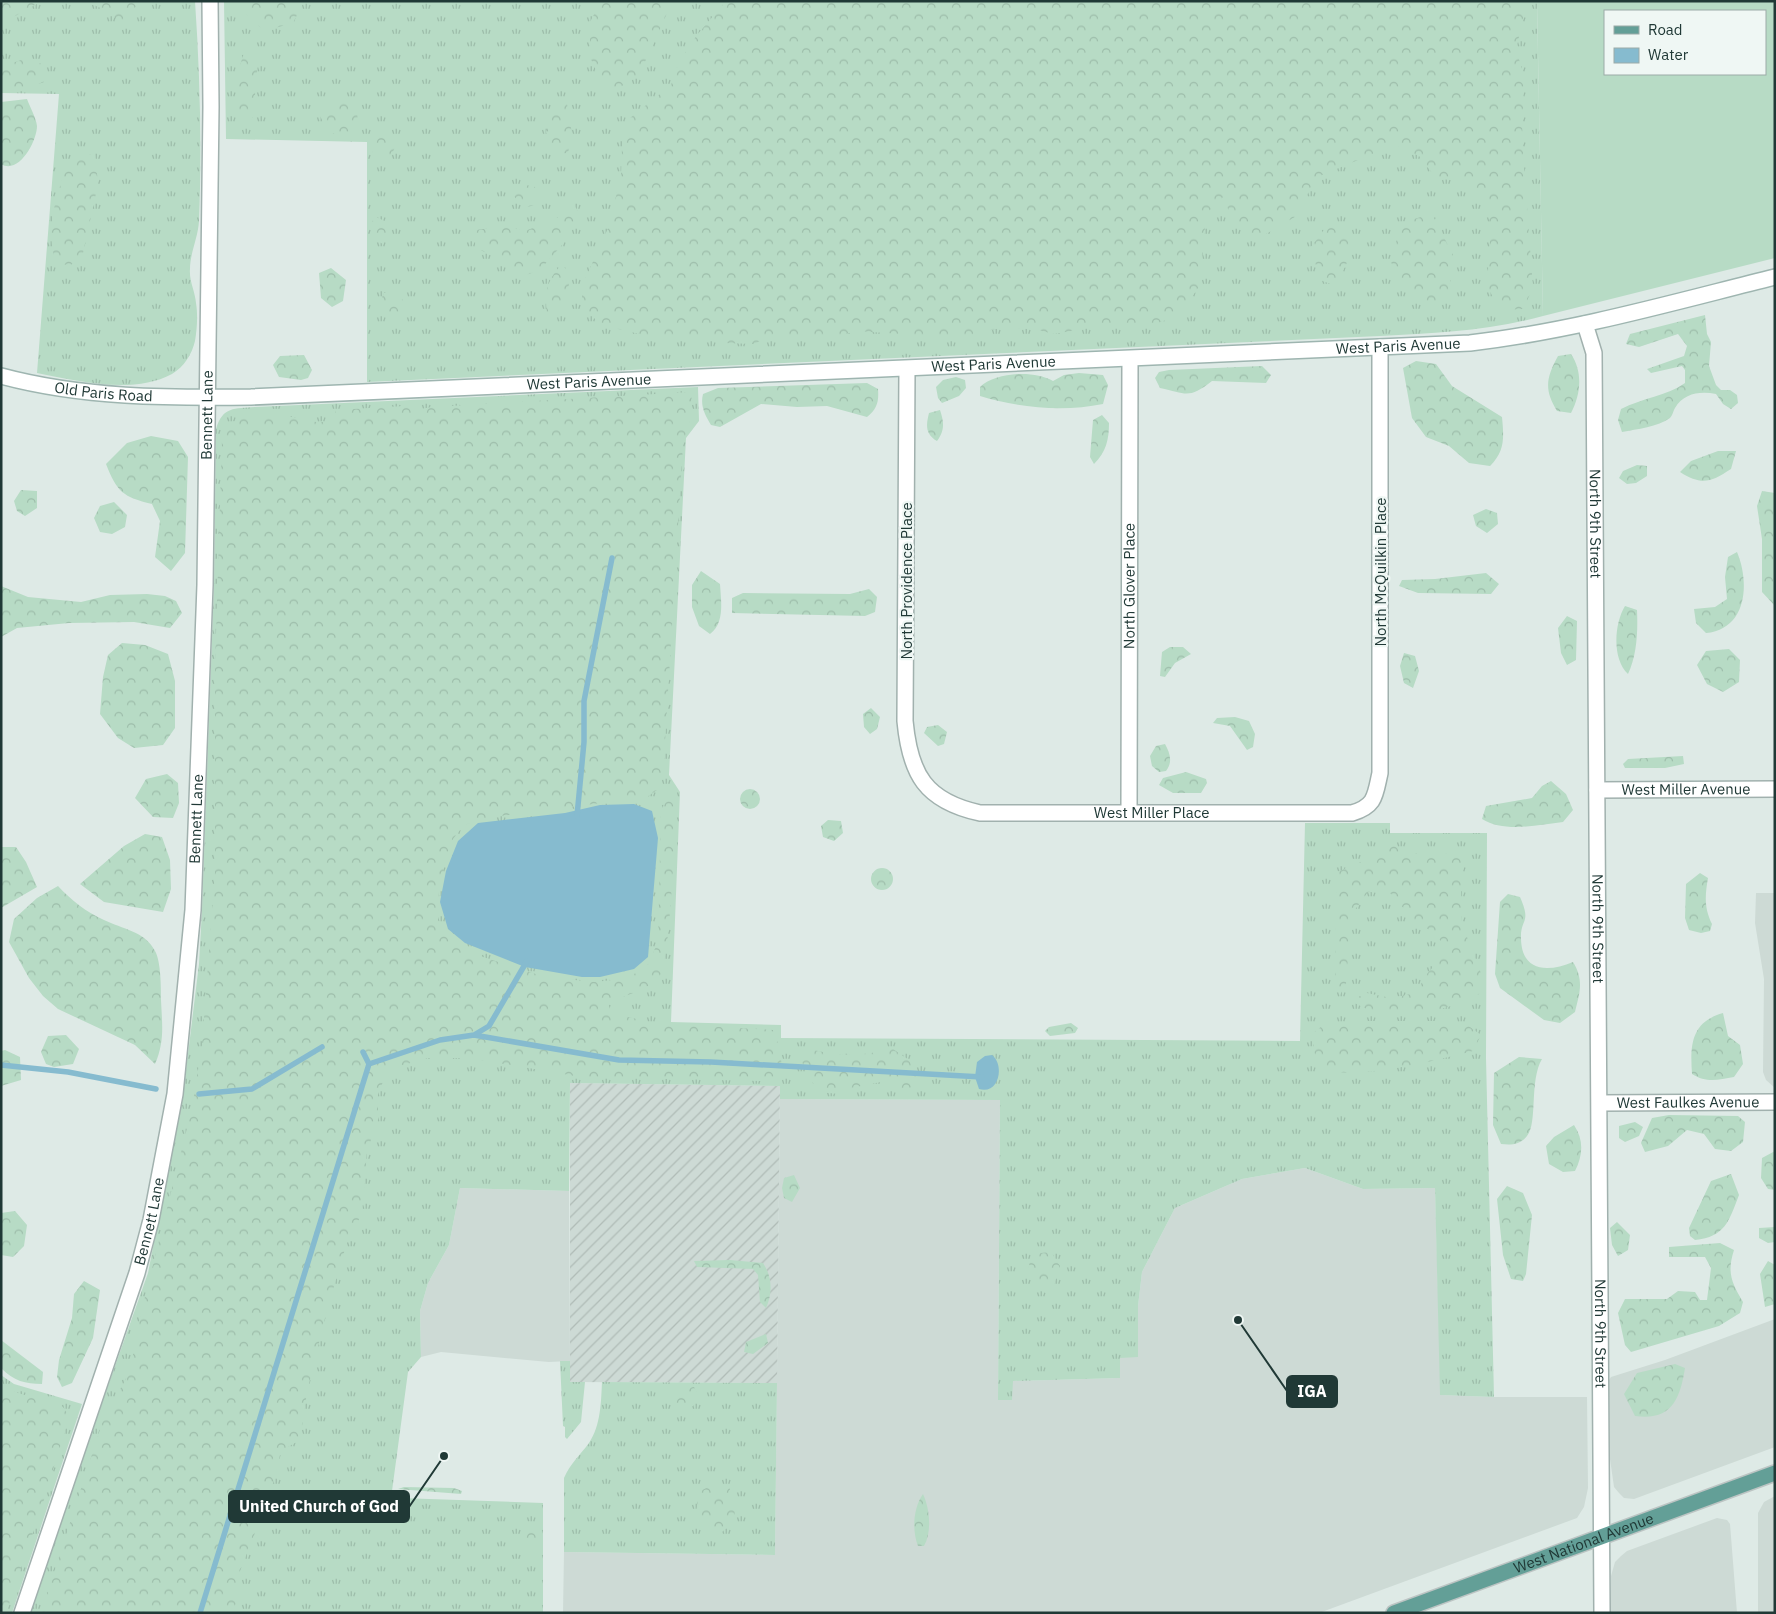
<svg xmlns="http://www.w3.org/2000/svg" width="1776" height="1614" font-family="'IBM Plex Sans',sans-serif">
<defs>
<pattern id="industrial-furrows" width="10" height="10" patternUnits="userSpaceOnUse" patternTransform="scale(1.25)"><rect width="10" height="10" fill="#cddad5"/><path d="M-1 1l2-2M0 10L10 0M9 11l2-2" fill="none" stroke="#b0bcb7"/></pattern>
<pattern id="grass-tufts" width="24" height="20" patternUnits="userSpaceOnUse" patternTransform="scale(1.25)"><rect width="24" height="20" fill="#b7dbc5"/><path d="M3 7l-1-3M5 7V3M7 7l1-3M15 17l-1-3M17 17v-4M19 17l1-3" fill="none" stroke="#9dbdaa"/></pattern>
<pattern id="forest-crowns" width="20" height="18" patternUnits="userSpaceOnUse" patternTransform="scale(1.25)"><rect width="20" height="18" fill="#b7dbc5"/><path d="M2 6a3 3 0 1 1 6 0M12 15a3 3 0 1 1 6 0" fill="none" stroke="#9dbdaa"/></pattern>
</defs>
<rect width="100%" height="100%" fill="#deeae6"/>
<path fill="#cddad5" d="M1756 893H1775V1088L1766 1080 1763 1072 1764 979 1755 923Z
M780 1099 1000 1100 998 1400 1012 1381 1120 1378V1357H1138V1306L1142 1272 1175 1208 1242 1179 1305 1168 1363 1189 1435 1188 1441 1395 1494 1397H1587L1588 1488 1584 1507 1577 1518 1319 1613H563L564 1552 775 1555Z
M460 1188 569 1191 570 1361 549 1362 441 1352 421 1357 420 1311 428 1283 449 1245Z
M1775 1319V1447L1634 1499 1624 1498 1619 1493 1614 1487 1609 1452V1380L1611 1377 1665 1360Z
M1775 1496V1613H1758V1513L1764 1502Z
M1717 1518 1727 1520 1730 1524 1737 1613H1611V1576L1615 1562 1621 1556 1627 1551Z"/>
<path fill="url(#industrial-furrows)" d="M570 1083 780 1086 777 1383 570 1382Z"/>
<path fill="url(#grass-tufts)" d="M1 1H195C200 74 202 149 199 221 198 238 190 253 190 269 189 281 195 291 196 303 198 315 197 329 195 341 192 354 184 367 172 374 133 395 78 381 37 373L59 94 1 93Z
M224 1H1537L1543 316C1489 331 1436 333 1380 336L367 382V142L226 139Z
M698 387 699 421 686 438 669 775 680 792 671 1022 781 1025V1038L1300 1041 1305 823H1390V833H1487L1486 1058 1494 1397 1440 1395 1435 1188 1363 1189 1305 1168 1242 1179 1175 1208 1142 1272 1138 1306V1357L1120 1358V1378L1013 1381 1012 1400H998L1000 1100 780 1099V1086L570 1083 569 1191 460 1188 449 1245 428 1283 420 1311 421 1357 408 1372 392 1491 400 1498 543 1503V1613H31L81 1462 148 1273 183 1095 199 964 202 910 214 585 216 429C223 406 234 409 255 407Z
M560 1361H570V1382H585L581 1422 567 1439 565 1437V1427L563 1426Z
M1 1375 14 1384 82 1404 12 1613H1Z
M602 1382 777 1383 775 1555 564 1552V1478C570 1464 580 1455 589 1443 601 1425 601 1402 602 1382Z"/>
<path fill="url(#forest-crowns)" d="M1 1H42L1 24Z
M85 1H141L121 23 105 10Z
M238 1H304L293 23 264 31 244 12Z
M601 1H677L668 11 639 75 617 89 603 86 590 57V22Z
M726 1H1527L1516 50 1524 75 1522 139 1533 288 1523 309 1500 310 1487 286 1490 241 1488 201 1469 181 1437 179 1419 156 1394 145 1315 178 1298 215 1256 240 1234 223 1223 197 1206 214 1200 285 1180 315 1155 324 1116 323 1054 334 1034 329 1000 328 957 338 857 331 819 341 776 333 754 344 725 343 696 338 665 340 601 325 582 306V286L609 226 621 175 622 147 630 118 671 85 679 62 697 35Z
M246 49 258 62 253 116 248 127 239 124C237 97 234 75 246 49Z
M21 60 44 64V82L30 87H1V67Z
M27 99C30 107 36 118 37 126 37 141 19 175 1 164V102Z
M348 101 357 111 358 125 349 136 329 133 320 116 327 103Z
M567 104 572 134 568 153 554 154 546 132 553 108Z
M378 135H390L395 148 390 156 373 153 372 142Z
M95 153 98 184 83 253 71 265 57 264C43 233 58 188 70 159Z
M522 184 535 187 537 195 535 205 523 208 514 196Z
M573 203 580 215 562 245 540 270 523 276 511 266 475 247 476 230 504 226 525 231 556 219Z
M1432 214 1453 255 1449 292 1435 302 1419 301 1401 289 1390 259 1403 222Z
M376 217 387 222 390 232 383 244 373 239 370 224Z
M1349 224 1350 256 1336 286 1320 280 1311 247 1327 226Z
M562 264 571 276 564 305 556 317H547C545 294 545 282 562 264Z
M331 268 346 280 343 301 332 307 321 298 319 273Z
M400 292 404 305 397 318 385 314 379 304 384 293Z
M1705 315 1707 334 1711 342 1709 366 1716 385 1721 390H1730L1737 395 1738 403 1731 409 1723 404 1716 394C1700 391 1684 393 1675 408 1673 411 1673 415 1670 418 1658 427 1637 429 1622 432L1618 420 1621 409C1642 398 1667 396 1685 383V370L1682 366 1651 373 1647 369 1684 356 1687 346 1678 334 1639 347 1626 344 1630 334Z
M1571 354C1583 372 1581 394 1571 413L1557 411C1544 390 1546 378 1558 356Z
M304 355 312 370 308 378 301 380 279 377 273 365 280 356Z
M1416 361 1436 364 1452 386 1502 417C1504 438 1505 451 1490 466L1469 463 1449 446 1426 437 1412 418 1403 368Z
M1262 366 1271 375 1266 383 1212 381C1189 399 1187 394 1160 388L1155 378 1159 372 1169 370Z
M1079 373 1103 375 1108 385 1103 404C1064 412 1019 408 980 396V387C996 372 1034 370 1053 381L1064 375Z
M956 377 965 380 966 388 959 396 942 403 938 398 936 387 943 380Z
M867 383 878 389C879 402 877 409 867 417L827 406 797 407 761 404 720 427 711 425C705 415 700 406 703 394L718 388Z
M690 392C696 409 687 427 683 444L663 775 657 790 647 797 492 817 464 825 450 843 439 888 438 920 449 940 477 955 545 977 595 982 621 979 639 972 648 964 658 942 661 810 667 800 673 802 676 817C674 841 670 967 659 977 647 991 625 995 608 1002L611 1013 654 1023 773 1030C778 1042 789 1072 773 1079 770 1080 764 1080 761 1081L581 1077 469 1058H428L389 1069 378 1093V1120L367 1151 362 1214 348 1239 327 1310 307 1392 300 1440 281 1451 271 1492 240 1571 238 1598 232 1613H41L104 1417 130 1372 139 1321 192 1108 202 1045 215 872V666L222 439 224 427C242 415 271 413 292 417 302 418 312 423 323 422 330 422 334 417 336 410L404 406 415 410 432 407Z
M940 410C944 422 945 430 937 441 925 434 926 425 929 413Z
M1102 415 1109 423C1109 440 1106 452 1094 464L1090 457 1093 420Z
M151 436 178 441 188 457 185 553 171 571 155 557 160 521 152 504C123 497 117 492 106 464L127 443Z
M1718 451H1736L1731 469C1711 482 1702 486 1680 472L1691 461Z
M1637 465 1647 466V476L1636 483 1627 484 1619 478 1623 471Z
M21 490 37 491V508L25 516 17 511 14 501Z
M1762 491 1775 493V606L1762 592V539L1757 506Z
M114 502 127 515 125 527 112 534 100 532 94 518 100 506Z
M1486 509 1497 513 1498 524 1487 533 1476 526 1473 515Z
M1737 552C1750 583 1747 629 1706 633L1696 623 1694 609 1715 607 1727 599 1725 577 1728 557Z
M701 571 720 584C721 601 725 623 710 634L699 626 692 607V585Z
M1486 573 1499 584 1491 594 1418 593 1399 586 1402 580 1435 579Z
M1 586 28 597 81 602 110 595 147 594 165 596 176 601 182 613 170 628 134 622 69 623 17 628 1 637Z
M869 589 877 597 875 612 865 616 732 613V598L743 593 850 594Z
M1625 606 1637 610C1638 631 1637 655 1628 674 1612 659 1614 624 1625 606Z
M1567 616 1577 621 1576 660 1567 665 1561 653 1558 628Z
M122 643 145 645 168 654 175 681V728L163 745 134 748 118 738 100 714 103 677 108 655Z
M1170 647H1183L1191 654 1175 663 1165 677 1160 676 1162 652Z
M1729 649 1740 660 1739 682 1723 692 1707 684 1697 665 1706 651Z
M1404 653 1415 656 1419 671 1413 688 1404 683 1400 666Z
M871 708 880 717 877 729 870 734 864 727 863 714Z
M1235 717 1249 721 1255 734 1253 747 1247 750 1230 726 1213 723 1217 718Z
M938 725 947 732 944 744 938 746 924 733 927 727Z
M1165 744C1170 753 1173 762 1166 771L1159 772 1152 766 1150 756 1156 746Z
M1683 756 1684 764 1665 768H1625L1623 764 1628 759Z
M1186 772 1206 779 1207 783 1201 793H1173L1159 785 1163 778Z
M167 774 178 783 179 803 173 818 153 817 135 798 146 779Z
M1551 781 1566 794 1573 810 1563 822C1538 825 1504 833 1482 819L1486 806 1532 798 1542 786Z
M740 799a10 10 0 1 1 20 0a10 10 0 1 1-20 0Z
M828 820 841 821 843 833 834 841 823 837 821 826Z
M145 834 162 837 170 860 171 889 163 912 104 902 80 884 124 846Z
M1391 844 1411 854 1457 853 1464 864 1461 887 1462 924 1482 976 1479 994C1445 1013 1384 1026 1351 1000L1367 993 1391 998 1416 993 1426 975 1440 959 1443 943 1431 931 1414 920 1390 893 1368 892 1351 915 1346 984 1340 995 1335 975 1337 872 1377 855Z
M1 847H16L26 862 37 887 1 908Z
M871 879a11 11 0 1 1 22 0a11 11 0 1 1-22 0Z
M1700 873 1708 878C1705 895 1704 908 1712 924L1710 931 1701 933 1689 930 1685 918 1686 884Z
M58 886C71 900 86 912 104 920 122 929 145 931 155 951 161 961 161 988 161 1000 162 1024 165 1041 155 1064L135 1045 58 1009 43 996 29 978 9 942 14 919 37 898Z
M1508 894 1520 897C1532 924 1520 918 1521 939 1522 973 1549 972 1573 962 1584 980 1580 992 1575 1012L1560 1023 1544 1020 1500 988 1495 974 1500 902Z
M1723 1013 1728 1036 1740 1045 1743 1064 1734 1077C1718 1080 1706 1083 1692 1074 1690 1045 1691 1022 1723 1013Z
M1357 1021H1444L1466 1024 1481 1035 1473 1051C1446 1058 1341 1085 1322 1066 1312 1056 1314 1046 1313 1033L1326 1023Z
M1071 1023 1078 1028 1075 1033 1050 1036 1045 1031 1049 1027Z
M66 1035 79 1049 73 1064 54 1067 46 1064 41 1052 48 1036Z
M809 1049C842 1057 860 1056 893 1049L909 1060 920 1085 905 1089 881 1082 851 1088 839 1094 819 1092 808 1076 800 1057Z
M5 1050 20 1057 21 1080 1 1086V1051Z
M1519 1057 1542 1059C1529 1081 1538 1123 1527 1136 1520 1145 1511 1145 1501 1144L1493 1125 1494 1073Z
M1669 1115 1738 1116 1745 1122 1743 1142 1731 1151 1715 1149 1704 1134 1687 1130 1668 1146 1645 1152 1641 1143 1652 1118Z
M1635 1122 1643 1127 1639 1136 1625 1142 1619 1138V1126Z
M1574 1125C1584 1140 1583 1155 1575 1171L1563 1172 1549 1164 1546 1146 1554 1137Z
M1775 1151V1190L1768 1189 1761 1178 1762 1158Z
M1731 1174 1739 1195C1729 1221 1725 1237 1695 1240L1690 1236 1689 1228 1711 1181Z
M794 1175 800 1188 792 1202 784 1198 782 1188 784 1178Z
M1507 1186 1523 1193 1532 1215 1526 1274 1523 1281 1511 1279 1503 1255 1497 1199Z
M15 1211 27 1225 24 1246 13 1257 1 1255V1213Z
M1617 1222 1630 1235 1628 1250 1618 1256 1612 1245 1610 1228Z
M1775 1227V1242L1768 1243 1759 1238V1228Z
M1720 1243 1734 1250C1727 1272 1731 1282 1743 1302L1740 1313 1719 1326 1631 1352 1625 1345 1618 1313 1625 1299H1667L1678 1291 1695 1292 1700 1300H1707L1711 1268 1705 1257H1669V1247Z
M1051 1252 1060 1266 1054 1285 1046 1293 1039 1290 1028 1272 1031 1254Z
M730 1260 763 1263C772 1276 773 1293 766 1308L760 1302 758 1275 753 1269 697 1267 694 1261Z
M1768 1261 1775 1265V1304L1765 1307 1760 1274Z
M84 1281 100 1290 93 1338 72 1383 62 1387 57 1377 59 1360 72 1318 74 1294Z
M766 1334 768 1343 753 1354 744 1352 746 1342Z
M1 1340 43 1372 42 1384C25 1384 14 1381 1 1368Z
M1675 1364 1685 1368C1680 1400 1671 1421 1635 1416L1624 1394 1637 1373Z
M1 1383 15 1392 63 1407 67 1413V1424L43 1503 6 1613H1Z
M694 1387 700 1398 689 1410 680 1407 673 1400 678 1389Z
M713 1484 729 1487C737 1509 739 1517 721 1533L706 1531 696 1514 699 1492Z
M404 1487 454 1488 462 1491 461 1494 398 1489Z
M923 1494C930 1509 932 1532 924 1546H918C912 1531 913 1508 923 1494Z
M529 1521 541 1528 542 1541 533 1551 528 1549 522 1532Z"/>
<path fill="#b7dbc5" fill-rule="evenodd" d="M1537 1H1775V258L1543 316ZM1605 11H1765V74H1605Z"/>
<path fill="#86bbcf" d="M634 804 652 811 658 838 648 957 634 969 600 977H582L525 967 465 943 448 929 440 902 446 871 458 841 478 823 565 813 600 805Z
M992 1055C1005 1065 999 1095 979 1089L975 1077 977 1062 985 1056Z"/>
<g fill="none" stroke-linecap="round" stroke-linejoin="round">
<path stroke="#86bbcf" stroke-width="5.5" d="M577 816 584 742V701L612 558
M474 1035 619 1060 711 1062 982 1077
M369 1064 440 1040 474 1035 489 1026 527 961
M1 1065 68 1072 156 1089
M199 1094 252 1089 322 1047
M200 1613 369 1064 363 1052"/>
<g stroke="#a1b1ae" stroke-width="18">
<g id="street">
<path id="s1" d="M1585 324 1594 353 1602 1613"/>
<path id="s2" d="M907 369 905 721C910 774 925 801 980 813H1352C1376 806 1375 795 1380 773V347"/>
<path id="s3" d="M1597 790 1775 789"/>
<path id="s4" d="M1129 812 1130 359"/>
<path id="s5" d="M1600 1103 1775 1102"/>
<path id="s6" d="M22 1613 137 1273 151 1220 175 1094 193 910 205 585 211 107 210 1"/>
</g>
</g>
<g stroke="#9eb5b0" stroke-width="18">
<g id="secondary">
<path id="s7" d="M1 376C83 398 167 398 251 397L1470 343C1574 331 1674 302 1775 277"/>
</g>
</g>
<g stroke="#bcc4c3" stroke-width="18">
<g id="primary">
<path id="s8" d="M1394 1613 1775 1473"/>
</g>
</g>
<use href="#street" stroke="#fff" stroke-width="15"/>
<use href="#secondary" stroke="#fff" stroke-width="15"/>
<use href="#primary" stroke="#639f97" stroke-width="15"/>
</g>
<g text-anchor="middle" stroke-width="4.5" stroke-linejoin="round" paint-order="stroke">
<g font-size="15" fill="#203936" stroke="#eff7f4">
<text dy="5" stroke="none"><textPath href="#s7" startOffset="1400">West Paris Avenue</textPath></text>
<text dy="5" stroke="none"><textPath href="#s7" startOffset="995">West Paris Avenue</textPath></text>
<text dy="5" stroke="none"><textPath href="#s7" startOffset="590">West Paris Avenue</textPath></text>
<text dy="5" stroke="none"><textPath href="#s7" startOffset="104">Old Paris Road</textPath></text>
<text dy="5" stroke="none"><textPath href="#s6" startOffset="1222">Bennett Lane</textPath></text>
<text dy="5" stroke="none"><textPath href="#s1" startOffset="201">North 9th Street</textPath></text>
<text transform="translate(1381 572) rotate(-90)" y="5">North McQuilkin Place</text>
<text transform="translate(907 581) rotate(-90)" y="5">North Providence Place</text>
<text dy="5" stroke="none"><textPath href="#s4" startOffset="226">North Glover Place</textPath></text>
<text dy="5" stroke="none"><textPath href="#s3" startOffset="89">West Miller Avenue</textPath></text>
<text dy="5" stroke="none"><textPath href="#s2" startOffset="654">West Miller Place</textPath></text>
<text dy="5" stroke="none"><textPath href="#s6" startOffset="818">Bennett Lane</textPath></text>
<text dy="5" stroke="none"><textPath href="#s1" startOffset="606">North 9th Street</textPath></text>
<text dy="5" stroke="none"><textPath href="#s5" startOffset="88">West Faulkes Avenue</textPath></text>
<text dy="5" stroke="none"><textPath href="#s6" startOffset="412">Bennett Lane</textPath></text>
<text dy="5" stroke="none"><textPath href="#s1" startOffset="1011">North 9th Street</textPath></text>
<text dy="5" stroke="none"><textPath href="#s8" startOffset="202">West National Avenue</textPath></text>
</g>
</g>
<path fill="none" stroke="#203936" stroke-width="2" d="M1238 1320L1287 1391M444 1456L409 1507"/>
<g fill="#203936" stroke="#eff7f4" stroke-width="2">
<circle cx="1238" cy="1320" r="5"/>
<circle cx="444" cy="1456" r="5"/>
</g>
<g fill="#203936" stroke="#203936" stroke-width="2">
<rect x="1287" y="1376" width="50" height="31" rx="5"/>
<rect x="229" y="1491" width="180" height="31" rx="5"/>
</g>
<g font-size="16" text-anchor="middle" font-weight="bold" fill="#fff">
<text x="1312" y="1397">IGA</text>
<text x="319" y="1512">United Church of God</text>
</g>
<rect width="1776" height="1614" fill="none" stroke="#203936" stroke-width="5"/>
<rect x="1604" y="10" width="162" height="65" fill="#eff7f4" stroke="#9caba8"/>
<rect x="1614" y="26" width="25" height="8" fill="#639f97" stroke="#9caba8"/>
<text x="1648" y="35" font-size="15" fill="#203936">Road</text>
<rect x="1614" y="48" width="25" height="15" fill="#86bbcf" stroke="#9caba8"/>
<text x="1648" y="60" font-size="15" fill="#203936">Water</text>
</svg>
